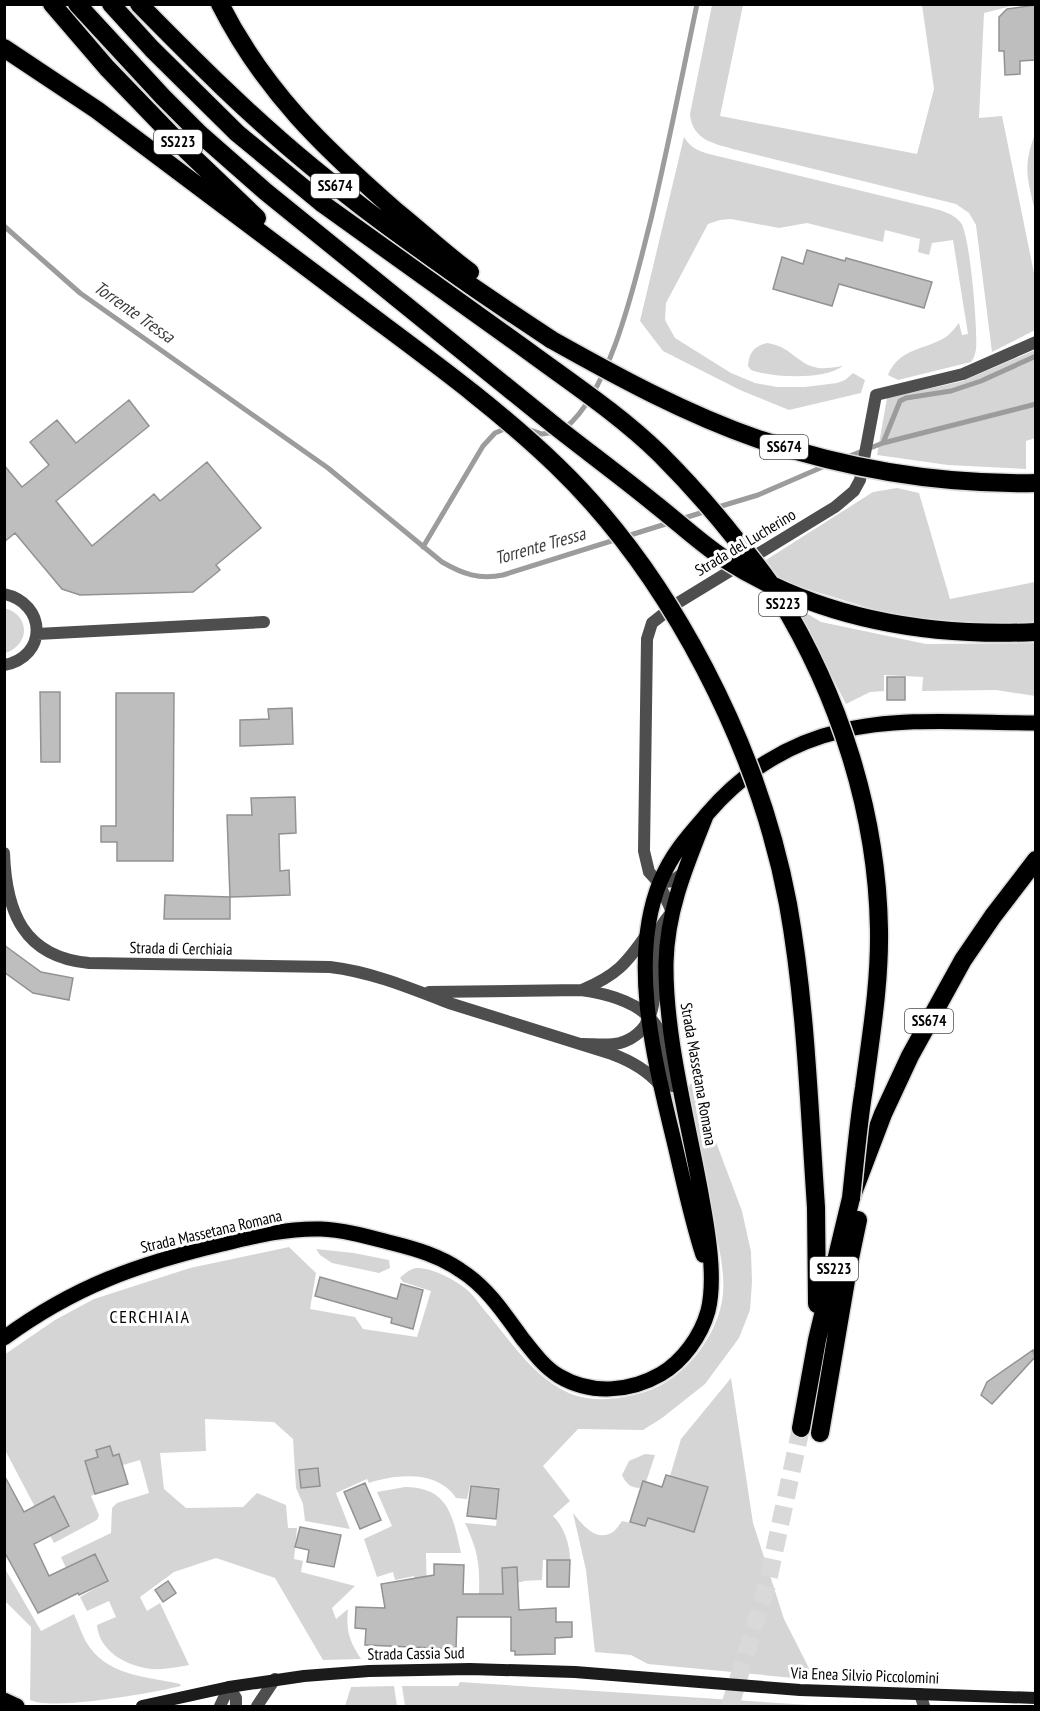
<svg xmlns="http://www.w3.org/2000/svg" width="1040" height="1711" font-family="'PT Sans Narrow',sans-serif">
<rect width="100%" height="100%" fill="#fff"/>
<path fill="#d5d5d5" d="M712 5H743L720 116 917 154 934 89 922 5H1015L984 13 979 118 1002 116 1035 278V330L992 352 976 225 969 213 956 204 737 150C716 144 692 141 690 114Z
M1035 134H1036L1035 212C1028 179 1022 168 1035 134Z
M684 137C690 147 698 151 709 154L932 208C943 211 954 214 961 223 970 235 978 332 976 349 975 355 974 358 971 362L898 380 888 375C899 348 925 350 946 337 951 333 955 328 959 323L962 335 968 334 953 240 932 243 929 255 918 252 920 239 885 230 883 242 807 223 779 228 731 219 720 220 708 224 666 303 665 320 675 338 731 373 755 383 777 387H805L837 383 845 380 853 373 865 380 861 393 789 410 740 390 663 351 640 321Z
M767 343C790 346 796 362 814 367 822 370 834 367 843 366 824 380 773 378 751 370L748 366C749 353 754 346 767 343Z
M1035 350V438L1026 441V469L948 465 877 455 887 398 963 381Z
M897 488 919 493 950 599 1035 582V622L1013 624 930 620 882 612 781 581 766 560 873 492Z
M791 604 821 622 926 644 1035 643V696L996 690 922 691 923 677 884 675V691L870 692 846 704 806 627Z
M4 608C31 615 30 645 5 653Z
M691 1083 696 1089 742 1211 751 1252 752 1282 750 1310 739 1338 705 1384 662 1418 643 1430 578 1429 543 1466 570 1501 553 1516C564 1527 570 1544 570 1560H543L542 1580 523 1581V1582H518L517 1567 502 1568 503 1594H479C480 1564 478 1551 465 1523L496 1526 500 1488 470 1485 467 1499 456 1498C438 1470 396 1474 369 1483L367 1479 336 1493 350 1529 305 1521 303 1504 296 1488 293 1439 274 1422 205 1419 206 1451 160 1453 164 1489 186 1508 243 1507 257 1493 286 1505 288 1528H297L294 1559 303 1561 301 1572 355 1586 332 1608 336 1619 348 1609C346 1632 349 1640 361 1659L323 1660 275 1578 216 1558 174 1572 140 1597 147 1611 160 1603 189 1665C177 1667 164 1670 151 1669 126 1666 99 1651 97 1625L116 1617 109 1601 87 1611 80 1597 108 1581 95 1554 66 1568 61 1557 111 1533 112 1508 117 1503 149 1493 140 1460 123 1465 119 1454 113 1456 110 1446 96 1450 98 1457 95 1494 91 1496 99 1515 97 1520 54 1543 5 1450 4 1355 55 1320 94 1299 190 1268 289 1247 316 1273 310 1309 355 1317 363 1329 417 1337 431 1291 403 1282 400 1278C405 1273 412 1267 419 1268 434 1269 453 1279 465 1288 473 1294 479 1304 486 1312 509 1339 529 1371 561 1389 586 1404 618 1400 645 1392 684 1380 719 1335 723 1294 725 1267 717 1240 712 1213 704 1172 696 1130 688 1089Z
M316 1249 354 1253 389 1260 390 1268 379 1273 332 1263 320 1255Z
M731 1378 753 1523 784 1619 815 1680 648 1664 631 1655 595 1652 586 1570 573 1513C582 1524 596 1543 613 1532 616 1530 620 1524 622 1521L645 1526 648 1518 694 1532 707 1487 670 1476 681 1439Z
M645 1454 655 1455 646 1482 643 1481 640 1488C631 1488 626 1484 622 1475L629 1461Z
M405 1487C449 1487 453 1517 461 1553H426L427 1600 418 1597 414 1576 395 1580 393 1572 377 1577 364 1539 392 1526 377 1492Z
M4 1567 41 1631 74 1614C78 1623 81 1632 85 1640 105 1676 144 1676 180 1684L181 1686C152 1693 53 1711 30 1700L31 1627 5 1601Z
M460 1682 824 1706H405L402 1686H458Z
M394 1686 397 1706H345L351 1687Z"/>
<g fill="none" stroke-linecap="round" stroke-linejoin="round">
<path stroke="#9c9c9c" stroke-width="5" d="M4 226 80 293 328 468 442 562C463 574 479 580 503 575L672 522
M525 428 542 434 556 432
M565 428C612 390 636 277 651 219 668 148 682 76 697 4
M883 443 900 401 906 398 951 391 981 381 1036 356
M847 457 883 443 1036 404
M715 508 758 495 827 465
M681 519 707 511
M423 547 483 446 495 433 507 428"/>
</g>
<path fill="#bebebe" stroke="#929292" stroke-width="1.5" d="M1035 5V60L1020 61V74L1005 75 1004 51H999V17L1007 9Z
M807 250 845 261 846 258 932 282 924 308 839 284 832 306 773 289 782 257 803 264Z
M129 400 149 426 56 501 92 546 154 494 160 501 207 462 261 528 216 565 220 570 193 592 80 595 62 589 15 533 4 542V465L22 487 49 465 30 442 57 420 76 443Z
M887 677H905V700H887Z
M40 692H60V762H41Z
M116 693H174L173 861H117V842H101V826H116Z
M292 708 293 744 240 746V720L269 719 268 709Z
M295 797 296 833 279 834 280 871 289 870 290 895 230 897 227 815H252L251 798Z
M165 895 230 897V919H164Z
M4 945 41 972 73 978 69 1000 33 993 4 972Z
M320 1277 397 1299 401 1284 423 1290 413 1329 391 1323 392 1318 315 1296Z
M1033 1350 1035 1357 992 1404 981 1395 987 1382Z
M110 1446 113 1456 119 1454 128 1484 95 1494 85 1461 98 1457 96 1450Z
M318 1468 320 1486 301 1488 299 1470Z
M4 1475 24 1512 54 1496 69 1526 34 1544 49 1576 95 1554 108 1581 79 1595 78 1593 38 1613 4 1551Z
M666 1475 708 1487 694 1532 648 1518 645 1526 630 1522 643 1481 662 1487Z
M365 1483 381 1520 360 1529 344 1492Z
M471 1486 499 1489 496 1519 467 1516Z
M300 1527 341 1535 334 1567 307 1562 309 1550 295 1547Z
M547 1560H570L569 1587H547Z
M434 1564 464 1565 463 1594H503L502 1568 517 1567 519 1610 556 1608V1622H572V1637L555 1638V1654L515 1655V1651H511V1617H457L456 1649 365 1645 366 1629 355 1628 356 1607 385 1608 381 1584 434 1575Z
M168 1581 176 1593 163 1602 155 1590Z"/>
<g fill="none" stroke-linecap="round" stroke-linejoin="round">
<path stroke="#d9d9d9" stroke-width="18" stroke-dasharray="18 9" stroke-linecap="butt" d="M730 1706 767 1585 801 1428"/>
<g stroke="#dbdbdb" stroke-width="18">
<path id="primary" d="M703 1255C691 1218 683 1179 674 1141 655 1062 628 961 660 882 672 853 688 836 708 813 743 772 789 743 841 731 900 716 974 723 1036 723
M4 1338C75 1286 138 1264 222 1244 255 1236 287 1228 321 1229 345 1230 369 1237 392 1243 416 1249 440 1256 460 1270 487 1287 504 1313 522 1338 533 1352 544 1367 559 1376 591 1395 630 1392 661 1374 683 1361 701 1336 708 1311 716 1279 708 1232 702 1199 689 1124 665 1038 666 963 667 910 687 864 706 816
M4 1700 17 1706"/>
</g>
<g stroke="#dbdbdb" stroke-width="21">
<path id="highway" d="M52 4 107 68 187 151 257 218
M77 4 163 97 200 134 266 192 555 426
M111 4 152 49 237 133 323 204
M139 4C195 61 251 117 312 167 388 230 470 286 552 340
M220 4C264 91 324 148 396 211 421 231 444 253 470 272
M4 48 97 110 358 306
M816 1207 817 1304
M801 1428 817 1340 851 1198 883 1114 910 1056 963 960 993 916 1036 860
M820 1433 849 1263 858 1220"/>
</g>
<path stroke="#4e4e4e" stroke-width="12" d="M4 594C47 603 48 657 4 665
M37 634 264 622
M4 853C6 911 23 957 89 963L330 967C372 972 410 988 449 1003L612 1054C631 1061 647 1070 660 1085
M659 883 672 881 684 873
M582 990C617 975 626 964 647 934
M429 992 581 990C610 994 649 1004 661 1035 667 1051 669 1070 673 1086
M583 1044C595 1044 609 1046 620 1043 670 1028 649 968 659 932 661 924 667 918 672 912L659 883 649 872 644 851 647 639 652 623 676 604 835 507 854 491 860 480 876 395 963 374 1036 342
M920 1694 924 1706
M220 1706 229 1687 236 1698V1706
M257 1706 275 1679"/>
<path stroke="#1b1b1b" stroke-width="12" d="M142 1706 229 1687 304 1676 369 1671 470 1669 575 1672 800 1690 1036 1698"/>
<use href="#primary" stroke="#000" stroke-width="15"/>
<use href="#highway" stroke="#000" stroke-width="18"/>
<g stroke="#dbdbdb" stroke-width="21" stroke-linecap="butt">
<path id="highway-bridge" d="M323 204C390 252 457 300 524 348 570 382 619 414 660 454 686 480 711 508 734 537 749 556 766 575 778 596 839 695 877 812 879 929 880 983 871 1035 864 1088 858 1125 855 1162 851 1198
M358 306C426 357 496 407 557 466 672 577 759 749 788 904 806 1004 809 1107 816 1207
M552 340C618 377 686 414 758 439 847 469 941 485 1036 483
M555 426C588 452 622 477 655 504 678 522 699 542 723 558 816 618 926 637 1036 632"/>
</g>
<use href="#highway-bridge" stroke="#000" stroke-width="18"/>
</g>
<g text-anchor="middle" stroke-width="6" stroke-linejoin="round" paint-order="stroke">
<g fill="#fff" stroke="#4c4c4c" stroke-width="1.5">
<rect x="154" y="130" width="48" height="24" rx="4.5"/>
<rect x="311" y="174" width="48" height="24" rx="4.5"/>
<rect x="760" y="435" width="48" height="24" rx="4.5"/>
<rect x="759" y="592" width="48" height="24" rx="4.5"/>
<rect x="905" y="1009" width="48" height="24" rx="4.5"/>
<rect x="810" y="1257" width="48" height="24" rx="4.5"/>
</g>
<g font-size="15" font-weight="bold" fill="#000">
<text x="178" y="147">SS223</text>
<text x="335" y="191">SS674</text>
<text x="784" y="452">SS674</text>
<text x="783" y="609">SS223</text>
<text x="929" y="1026">SS674</text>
<text x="834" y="1274">SS223</text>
</g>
<g font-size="16" fill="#000" stroke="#fff">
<text transform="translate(745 542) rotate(-31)" y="6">Strada del Lucherino</text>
<text transform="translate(181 948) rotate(1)" y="6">Strada di Cerchiaia</text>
<text transform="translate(699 1074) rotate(80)" y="6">Strada Massetana Romana</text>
<text transform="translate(211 1231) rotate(-13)" y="6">Strada Massetana Romana</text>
<text transform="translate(416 1653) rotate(-1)" y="6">Strada Cassia Sud</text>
<text transform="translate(865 1675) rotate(2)" y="6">Via Enea Silvio Piccolomini</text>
</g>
<g font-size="18" font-style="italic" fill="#3d3d3d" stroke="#fff">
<text transform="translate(134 312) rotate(35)" y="6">Torrente Tressa</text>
<text transform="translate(540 546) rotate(-16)" y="6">Torrente Tressa</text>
</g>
<g font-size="18" letter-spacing="1.5" fill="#000" stroke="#fff">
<text x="150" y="1323">CERCHIAIA</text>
</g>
</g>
<rect width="1040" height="1711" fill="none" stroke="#000000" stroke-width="12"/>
</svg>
